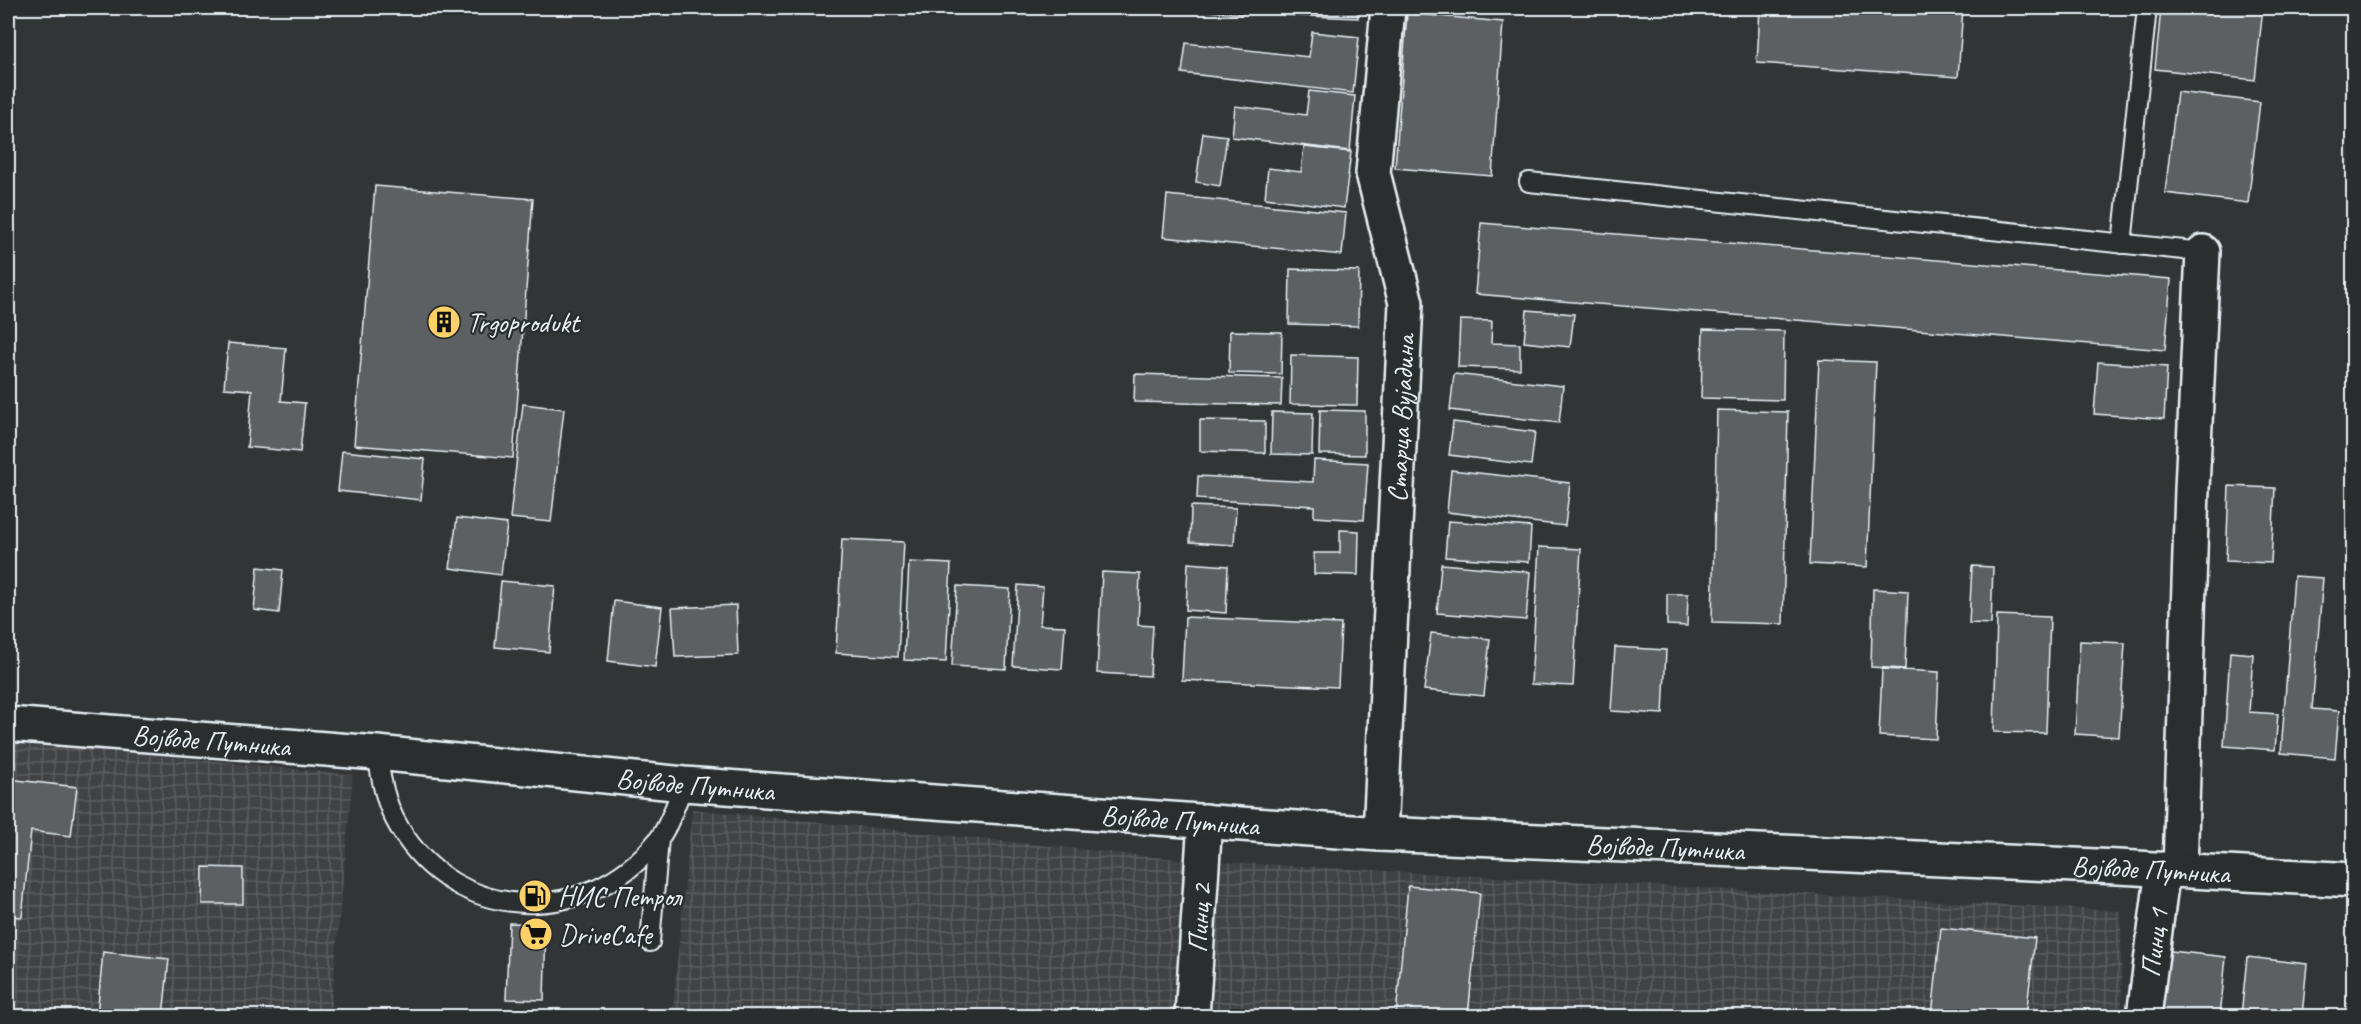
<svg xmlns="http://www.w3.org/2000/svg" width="2361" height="1024" font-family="Caveat,sans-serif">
<defs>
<pattern id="industrial-grid" width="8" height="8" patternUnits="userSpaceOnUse" patternTransform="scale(1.5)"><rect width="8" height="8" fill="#3f4244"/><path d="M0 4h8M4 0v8" fill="none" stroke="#5b5e60"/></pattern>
</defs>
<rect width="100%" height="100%" fill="#323536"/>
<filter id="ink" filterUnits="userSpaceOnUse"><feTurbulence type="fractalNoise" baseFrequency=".0167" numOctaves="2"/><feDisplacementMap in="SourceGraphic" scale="12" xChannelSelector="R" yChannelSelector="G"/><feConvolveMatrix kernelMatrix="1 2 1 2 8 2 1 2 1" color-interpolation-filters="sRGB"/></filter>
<g filter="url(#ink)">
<path fill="url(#industrial-grid)" d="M8 740 353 775 330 1016H8Z
M692 809 1184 860 2121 911 2122 1016H672Z"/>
<path fill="#5c6063" stroke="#e8f1f8" stroke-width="1.5" d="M1174 8H1242V14Z
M1284 8H1358V18L1284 15Z
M1760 8H1963L1958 77 1757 63Z
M2161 8H2263L2255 80 2155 69Z
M1407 13 1503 22 1492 176 1395 168Z
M1312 32 1359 37 1353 93 1182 73 1186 43 1309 57Z
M1309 91 1355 96 1350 151 1232 137 1235 106 1306 115Z
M2177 92 2260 102 2248 203 2165 193Z
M1203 133 1227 136 1220 186 1196 182Z
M1304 147 1351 152 1344 208 1265 198 1268 168 1301 172Z
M375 186 533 199 513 458 354 445Z
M1167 195 1346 213 1342 255 1163 237Z
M1481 223 2171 279 2165 350 1475 294Z
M1290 269 1359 271 1358 326 1289 324Z
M1527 310 1574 314 1570 347 1524 342Z
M1460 320 1492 321 1491 343 1520 344V369L1458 367Z
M1703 329 1784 331 1783 400 1701 398Z
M1230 331 1282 332 1281 374 1229 373Z
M228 343 286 348 281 401 305 403 300 452 247 447 252 390 224 388Z
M1291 355 1358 357 1357 405 1290 404Z
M1819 360 1876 362 1867 567 1810 564Z
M2098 362 2167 367 2164 419 2094 414Z
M1135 374 1282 378 1281 405 1134 402Z
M1454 374 1563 386 1559 423 1450 410Z
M523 404 564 409 551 522 510 518Z
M1320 410 1365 411V455L1319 454Z
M1717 410 1788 412 1783 624 1712 622Z
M1272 412 1313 413 1312 455 1271 454Z
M1200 420 1265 421V453L1200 451Z
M1453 422 1535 432 1531 465 1449 455Z
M342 451 425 459 421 500 338 491Z
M1314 460 1368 463 1364 520 1314 517V506L1197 499 1198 476 1313 482Z
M1451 470 1570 483 1565 526 1447 512Z
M2229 486 2275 488 2271 563 2226 561Z
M1191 506 1236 508 1234 545 1190 542Z
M457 518 507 524 501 575 450 568Z
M1448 521 1531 527 1529 562 1445 557Z
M1340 530 1359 531 1358 575 1314 574V553H1340Z
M842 539 904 542 898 657 836 653Z
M1539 547 1581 549 1573 686 1531 684Z
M909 562 951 564 946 662 904 660Z
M1188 563 1228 566 1226 613 1186 610Z
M1441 564 1530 572 1526 620 1437 613Z
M1972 566 1993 567 1991 624 1969 623Z
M258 567 283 570 279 613 254 610Z
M1102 572 1140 574 1138 625 1153 626 1150 676 1097 673Z
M2294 576 2323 578 2312 709 2339 711 2335 758 2281 753Z
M501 581 555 586 549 652 495 647Z
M1018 585 1043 587 1040 625 1065 626 1062 669 1013 666Z
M957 586 1010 589 1006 669 952 666Z
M1873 589 1908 591 1905 669 1871 667Z
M1667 594H1688L1687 626 1667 625Z
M614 601 662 607 655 667 608 661Z
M736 605 738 655 675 657 672 608Z
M1997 615 2050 617 2046 733 1994 732Z
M1185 617 1341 624 1338 687 1182 680Z
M1431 633 1490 639 1484 696 1424 690Z
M2080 641 2125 643 2119 737 2075 734Z
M1615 647 1666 650 1663 714 1611 711Z
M2230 652 2253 654 2249 712 2278 714 2275 750 2224 746Z
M1882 669 1939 672 1936 739 1879 736Z
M2354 708V756H2349Z
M8 779 77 787 71 836 31 831 22 917 8 916Z
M203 867 243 868V904H202Z
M1408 886 1480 893 1468 1016H1396Z
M509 923 546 924 544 1000 506 999Z
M1941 928 2035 938 2026 1016H1932Z
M2161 950 2226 957 2220 1016H2153Z
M103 952 169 959 163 1016H97Z
M2247 957 2307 964 2302 1016H2241Z"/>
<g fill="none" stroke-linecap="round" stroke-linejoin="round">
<g stroke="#e8f1f8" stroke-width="22">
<path id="service" d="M1529 182 2203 252
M2122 244 2147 8
M377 753C381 779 385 804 399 827 457 925 587 927 657 841 669 828 677 800 684 784
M650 942 659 839"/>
</g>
<g stroke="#e8f1f8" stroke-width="38">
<g id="minor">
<path id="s1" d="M1380 834 1406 303 1373 173 1388 8"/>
<path d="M2180 870 2192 489 2203 252"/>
<path id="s2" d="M1192 1016 1205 821"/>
<path id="s3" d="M2144 1016 2163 869"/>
</g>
</g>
<g stroke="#e8f1f8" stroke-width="38">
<g id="secondary">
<path id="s4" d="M8 724 377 753 684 784 1380 834 2118 867 2354 880"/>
</g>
</g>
<use href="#service" stroke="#2a2d2e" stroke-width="18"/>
<use href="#minor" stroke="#2a2d2e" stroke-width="33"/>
<use href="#secondary" stroke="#2a2d2e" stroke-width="33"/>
</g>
</g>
<defs>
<g id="building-disc" transform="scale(1.725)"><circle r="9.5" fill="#ffd166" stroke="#2a2d2e"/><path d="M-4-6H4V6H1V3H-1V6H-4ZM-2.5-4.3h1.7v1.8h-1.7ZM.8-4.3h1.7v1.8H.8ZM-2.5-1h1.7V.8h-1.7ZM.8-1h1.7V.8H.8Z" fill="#111"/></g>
<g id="fuel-disc" transform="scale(1.725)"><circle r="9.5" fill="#ffd166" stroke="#2a2d2e"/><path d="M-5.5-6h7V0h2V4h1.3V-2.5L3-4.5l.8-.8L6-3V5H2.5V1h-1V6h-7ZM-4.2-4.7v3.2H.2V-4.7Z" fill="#111"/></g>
<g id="supermarket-disc" transform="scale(1.725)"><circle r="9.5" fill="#ffd166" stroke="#2a2d2e"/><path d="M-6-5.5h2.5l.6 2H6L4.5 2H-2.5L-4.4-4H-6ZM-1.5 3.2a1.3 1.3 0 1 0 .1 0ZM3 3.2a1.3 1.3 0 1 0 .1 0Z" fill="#111"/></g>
</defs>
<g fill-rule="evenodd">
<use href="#building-disc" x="444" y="322"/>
<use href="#fuel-disc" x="535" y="896"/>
<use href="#supermarket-disc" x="536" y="934"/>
</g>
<g text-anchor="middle" stroke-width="4.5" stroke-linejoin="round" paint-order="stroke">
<g font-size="28" fill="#e8f1f8" stroke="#2a2d2e" text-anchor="start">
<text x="467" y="332">Trgoprodukt</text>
<text x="558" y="906">НИС Петрол</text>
<text x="559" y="944">DriveCafe</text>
</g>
<g font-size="28" fill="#e8f1f8" stroke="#2a2d2e">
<text dy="10" stroke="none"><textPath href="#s1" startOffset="416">Старца Вујадина</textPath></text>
<text dy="10" stroke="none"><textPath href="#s4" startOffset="204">Војводе Путника</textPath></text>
<text dy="10" stroke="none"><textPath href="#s4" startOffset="690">Војводе Путника</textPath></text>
<text dy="10" stroke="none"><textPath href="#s4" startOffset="1176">Војводе Путника</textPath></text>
<text dy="10" stroke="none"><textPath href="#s4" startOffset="1662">Војводе Путника</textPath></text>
<text dy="10" stroke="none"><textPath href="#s4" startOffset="2148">Војводе Путника</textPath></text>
<text dy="10" stroke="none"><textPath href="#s2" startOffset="98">Пинц 2</textPath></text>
<text dy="10" stroke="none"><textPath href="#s3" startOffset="74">Пинц 1</textPath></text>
</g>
</g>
<rect width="2361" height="1024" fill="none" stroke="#2a2d2e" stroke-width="30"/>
<rect x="15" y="15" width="2331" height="994" fill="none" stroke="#e8f1f8" stroke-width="2" filter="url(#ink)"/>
</svg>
